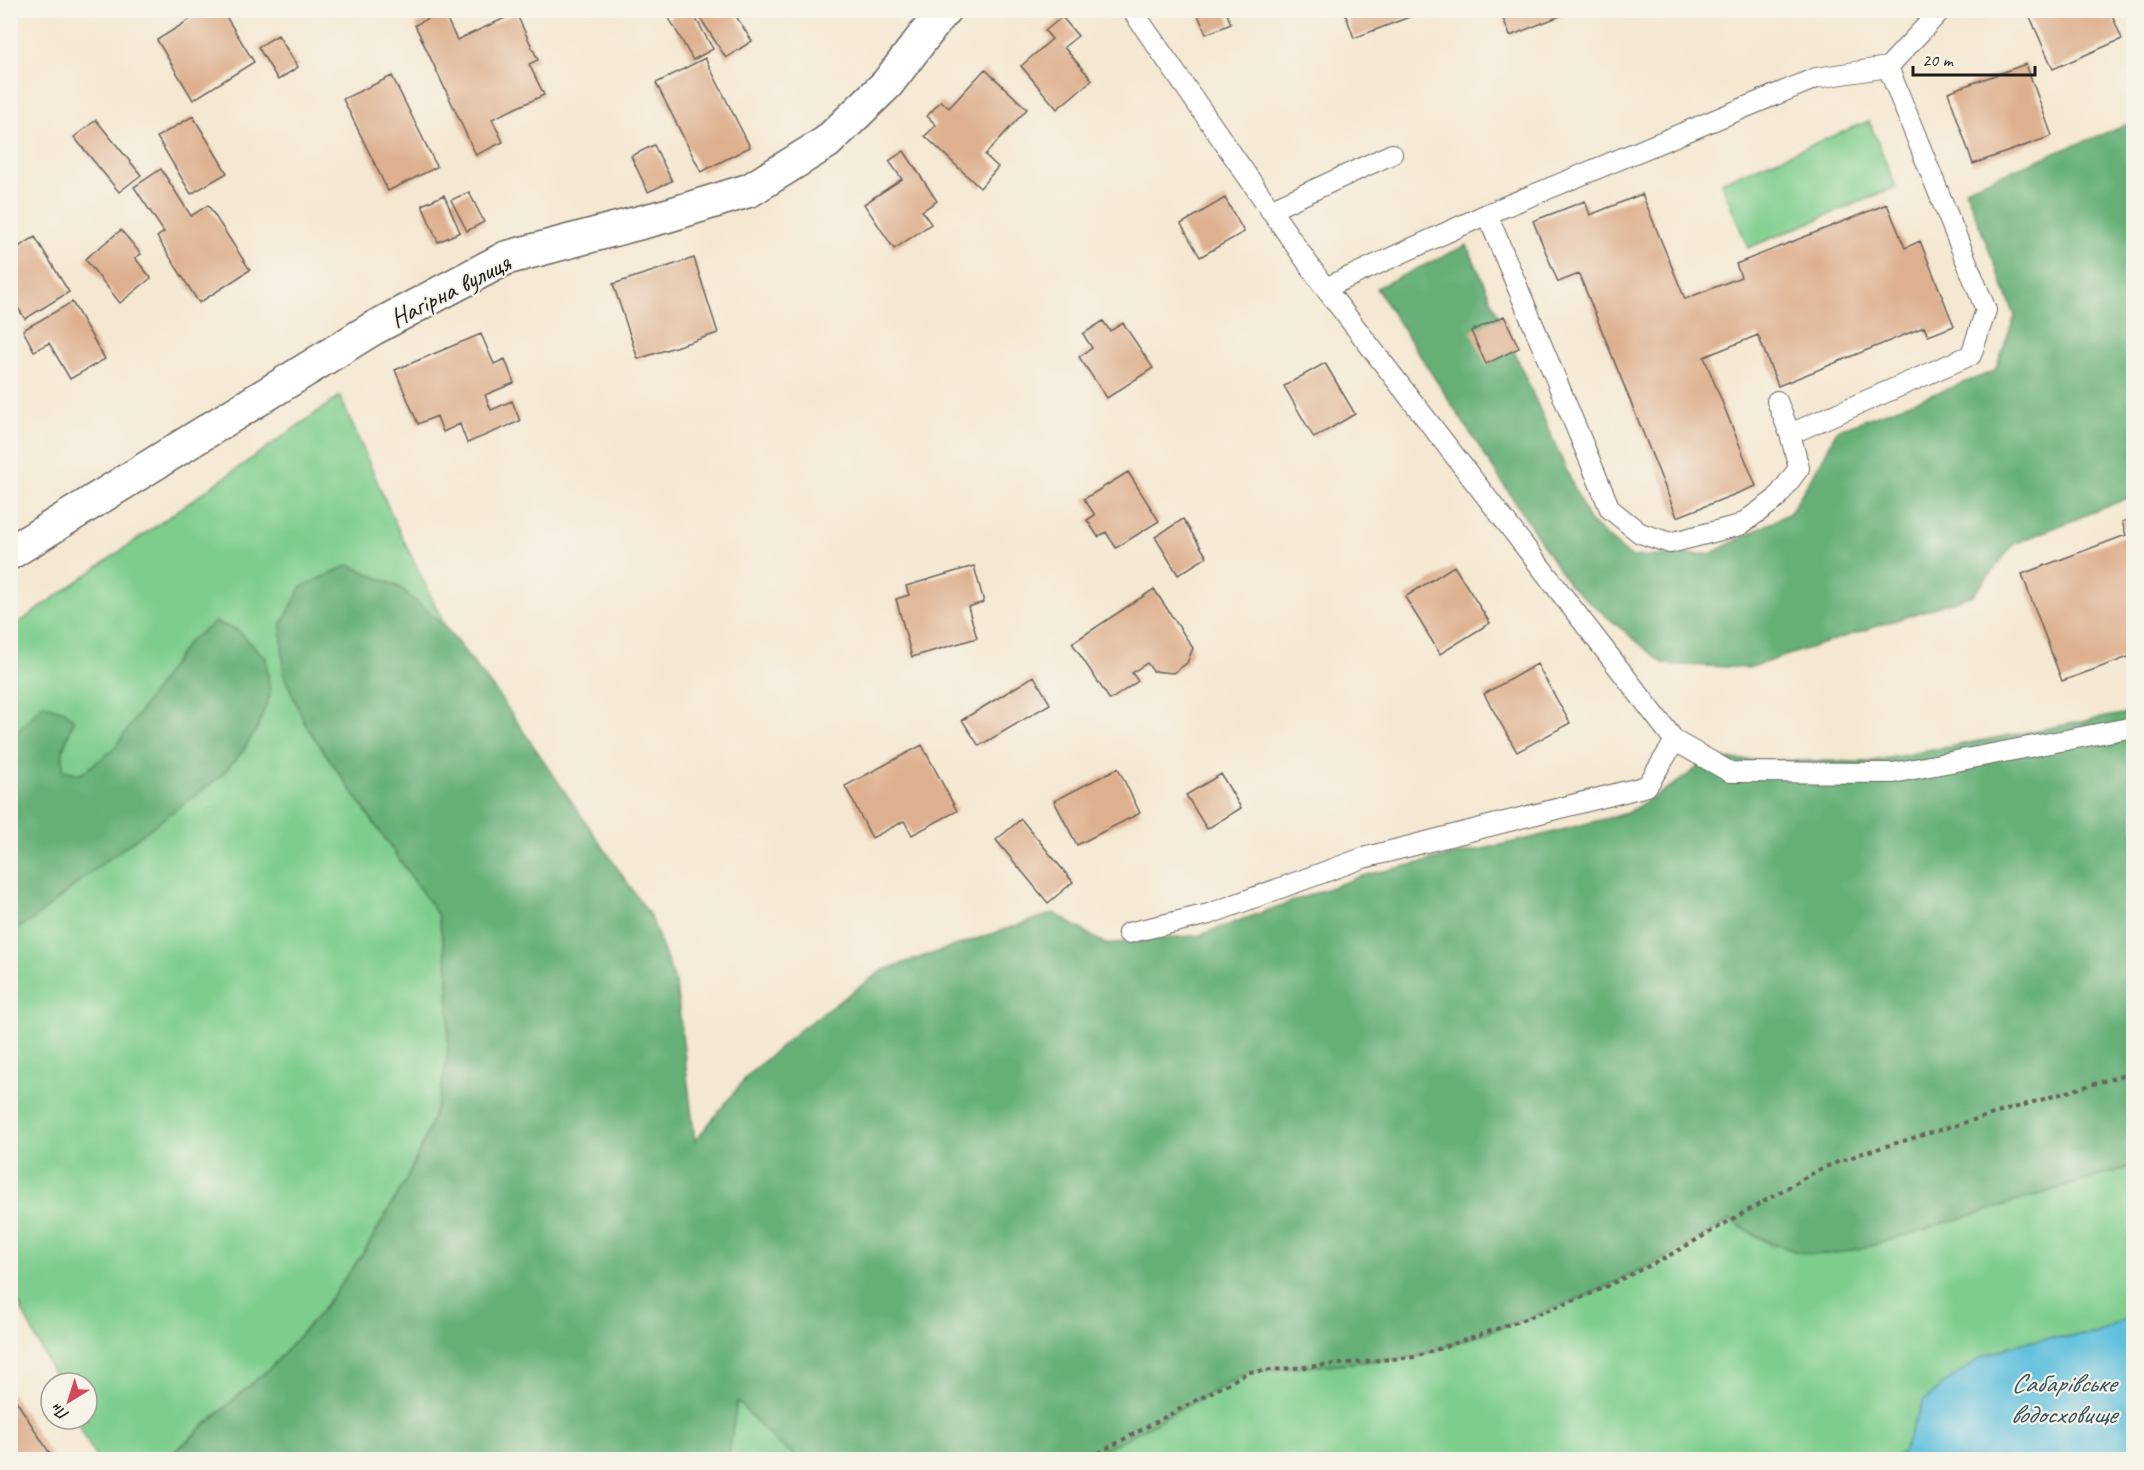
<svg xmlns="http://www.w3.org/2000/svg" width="2144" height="1470" font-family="Caveat,sans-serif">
<rect width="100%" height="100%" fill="#f7f3e8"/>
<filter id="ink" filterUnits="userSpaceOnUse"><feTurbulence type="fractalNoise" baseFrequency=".0167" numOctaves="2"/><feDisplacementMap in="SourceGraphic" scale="12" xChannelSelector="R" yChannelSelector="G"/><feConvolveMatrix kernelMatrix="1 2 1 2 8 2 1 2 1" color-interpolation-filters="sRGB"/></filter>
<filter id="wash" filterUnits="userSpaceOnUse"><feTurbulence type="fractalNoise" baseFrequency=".008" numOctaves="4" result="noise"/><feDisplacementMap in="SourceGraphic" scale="24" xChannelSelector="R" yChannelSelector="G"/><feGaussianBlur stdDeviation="1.35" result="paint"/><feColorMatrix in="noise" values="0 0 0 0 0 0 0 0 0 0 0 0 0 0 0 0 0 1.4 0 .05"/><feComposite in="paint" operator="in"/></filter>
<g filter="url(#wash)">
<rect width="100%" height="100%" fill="#f4e8d2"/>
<path fill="#7dcd8d" stroke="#4c7454" stroke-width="1.5" d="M1869 121 1896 187 1748 248 1721 182Z
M340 396 392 516 446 628 399 587 305 724 438 915 448 966 449 1015 447 1060 439 1100 424 1141 407 1178 366 1249 320 1313 273 1365 166 1459H96L76 1419H87V1383H58L14 1294 11 1296 10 629Z
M2133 1166V1315L2095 1334 2043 1339 1916 1418 1903 1451 1895 1459 1082 1460 1089 1458 1249 1372 1415 1357 1528 1318 1663 1259 1730 1220 1771 1245 1870 1246Z
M736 1400 775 1441 800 1459 728 1460Z"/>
<path fill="#66b078" stroke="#41664a" stroke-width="1.5" d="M2133 122V496L2014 544 1973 595 1748 668 1664 664 1569 585 1376 288 1467 245 1589 521 1631 557 1710 554 1790 513 1822 460 1837 430 1995 371 2015 316 1965 189Z
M349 565 399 587 446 628 497 693 651 917 676 985 695 1141 748 1075 802 1028 883 970 1054 913 1105 944 1200 935 1362 876 1531 838 1627 813 1675 784 1709 759 1868 762 2133 712V1166L1870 1246C1856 1249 1842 1253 1829 1254 1790 1257 1761 1238 1729 1220L1663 1259 1588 1295 1528 1318 1415 1357 1249 1372 1089 1458 1082 1459H800L775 1441 737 1401 728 1459 166 1460 273 1365 320 1313 366 1249 407 1178 424 1141 439 1100 447 1060 449 1015 448 966 438 915 305 724 284 675 281 626 301 587Z
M215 622 237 630 266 658 270 695 257 728 243 751 220 777 94 870 30 922 11 931V739L43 704 65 711 74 721 63 749V770L81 774 113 750 188 642Z"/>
<path fill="#5ec0dd" stroke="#3d6e7c" stroke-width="1.5" d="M2133 1315V1459H1895L1903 1451 1923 1402 1941 1386 1980 1358 2010 1346 2043 1339 2095 1334Z"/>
<g id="blocks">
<path fill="#deb08f" d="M205 10H222L254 62 193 100 157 40Z
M683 10H691L713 49 693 60 669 18Z
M695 10H732L752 41 726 58Z
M1196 10H1235V11L1227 14 1231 24 1206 34Z
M1344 10H1410L1412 16 1354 38Z
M1500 10H1563L1565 14 1510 36Z
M2027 10H2110L2122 39 2053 69Z
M443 11 457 40 516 13 538 60 529 64 544 95 492 119 503 142 476 155 415 25Z
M1062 17 1078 36 1064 47 1092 80 1057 109 1021 66 1052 39 1045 31Z
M278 35 298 67 278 80 258 47Z
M705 58 750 147 701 172 656 83Z
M2026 64 2052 136 1973 164 1948 92Z
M985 69 1027 109 985 155 998 167 980 188 925 136 936 125 927 116 941 101 949 108Z
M392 76 437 167 388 191 343 99Z
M193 116 227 173 191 194 157 137Z
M96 120 141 175 119 192 74 137Z
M654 145 672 181 648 192 631 156Z
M904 151 937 201 922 211 931 224 894 249 864 204 902 179 889 161Z
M161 169 191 216 208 205 250 270 199 303 157 237 164 232 134 187Z
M469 192 484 222 467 231 451 200Z
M1642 194 1685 299 1741 277 1736 264 1887 204 1905 248 1920 241 1954 326 1928 336 1924 327 1778 386 1758 335 1704 357 1756 486 1677 517 1579 274 1558 282 1533 221 1585 201 1590 215Z
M444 195 460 232 438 242 422 205Z
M1225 198 1244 232 1200 257 1181 224Z
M121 230 141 254 135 258 151 278 120 303 85 259Z
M35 237 69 292 25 319 10 295V252Z
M694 258 718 333 638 359 613 284Z
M72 302 105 359 70 379 49 343 34 351 23 330Z
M1504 316 1519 348 1486 364 1471 331Z
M1103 321 1110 331 1123 323 1153 368 1107 398 1079 357 1092 348 1083 334Z
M481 334 494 364 505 359 514 383 485 395 491 410 512 401 520 421 467 443 460 424 443 432 437 416 418 424 395 370Z
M1325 363 1355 414 1314 438 1284 386Z
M1128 472 1159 521 1116 548 1106 532 1098 537 1087 520 1095 515 1084 499Z
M2134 517V655L2062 681 2022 574 2126 535 2122 522Z
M1183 519 1207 557 1178 575 1155 537Z
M974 566 984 602 968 607 977 638 912 657 896 599 909 595 906 586Z
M1454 566 1490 623 1440 654 1405 597Z
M1154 589 1193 648 1187 663 1173 673 1153 671 1147 663 1132 673 1138 681 1110 700 1072 643Z
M1537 664 1570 723 1517 752 1484 694Z
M1034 676 1050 704 979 746 962 720Z
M922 745 957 811 912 835 904 821 872 838 845 786Z
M1118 768 1140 813 1077 845 1054 801Z
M1221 774 1241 808 1207 829 1186 795Z
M1021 819 1073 882 1048 903 996 840Z
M10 1391 54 1460H10Z"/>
</g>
</g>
<g filter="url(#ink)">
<use href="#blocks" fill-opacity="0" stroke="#68635c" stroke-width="1.5"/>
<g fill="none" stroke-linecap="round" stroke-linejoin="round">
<g stroke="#68635c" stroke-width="22">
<path id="lane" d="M1132 10 1325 288 1675 741 1730 772 1893 773 2134 727
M1270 210 1392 154
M1487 214 1610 509 1640 533 1670 543 1740 525 1776 499 1799 468 1790 434 1777 401
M1325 288 1487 214 1816 78 1888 67 1941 10
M1790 434 1971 355 1986 310 1888 67
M1128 933 1209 914 1363 858 1647 786 1675 741"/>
</g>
<g stroke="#68635c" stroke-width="36">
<path id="street" d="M10 553 372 329 506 258 669 215 750 190 827 142 887 84 944 10"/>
</g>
<path stroke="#68635c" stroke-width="4" stroke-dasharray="4.5 4.5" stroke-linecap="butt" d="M1082 1460 1089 1458 1249 1372 1415 1357 1528 1318 1588 1295 1663 1259 1822 1168 1863 1153 2134 1072"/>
<use href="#lane" stroke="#fff" stroke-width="20"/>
<use href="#street" stroke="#fff" stroke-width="33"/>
</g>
</g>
<g text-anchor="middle" stroke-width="4.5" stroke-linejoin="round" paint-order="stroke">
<g font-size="26" fill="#1c1c1c" stroke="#f7f3e8">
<text transform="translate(450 290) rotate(-27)" y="9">Нагірна вулиця</text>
</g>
<g font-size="27" font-style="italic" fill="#335560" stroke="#f7f3e8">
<text x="2063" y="1392">Сабарівське<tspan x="2063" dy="31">водосховище</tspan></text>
</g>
</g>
<rect width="2144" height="1470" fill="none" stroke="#f7f3e8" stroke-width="36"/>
<g transform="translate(69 1401) rotate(218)"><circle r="28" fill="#f7f3e8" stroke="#9f9d96" stroke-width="1.5"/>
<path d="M0-4.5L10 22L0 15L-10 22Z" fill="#d1495b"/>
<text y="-9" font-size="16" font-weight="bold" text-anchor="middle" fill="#1c1c1c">Пн</text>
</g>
<path d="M1913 66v9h122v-9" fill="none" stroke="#1c1c1c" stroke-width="3"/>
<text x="1922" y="66" font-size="18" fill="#1c1c1c" stroke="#f7f3e8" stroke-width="4.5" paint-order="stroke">20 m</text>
</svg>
